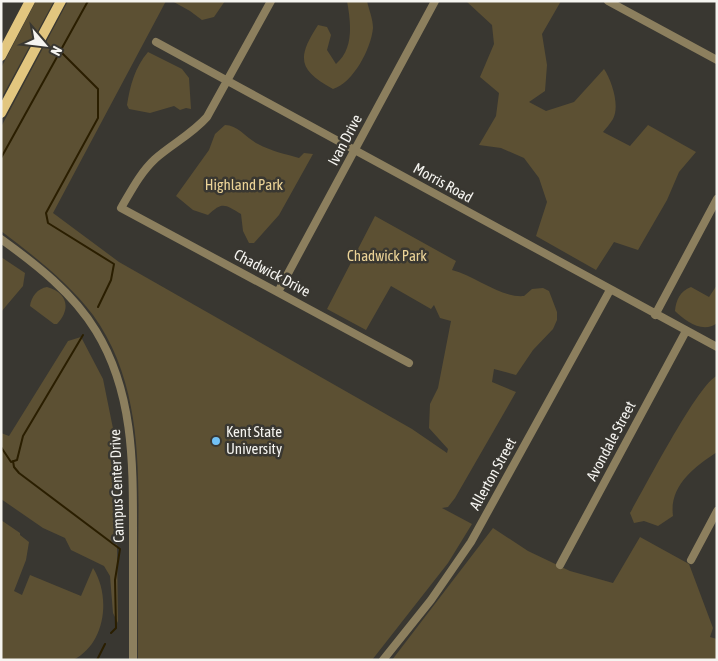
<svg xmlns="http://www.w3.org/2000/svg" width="718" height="661" font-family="'Asap Condensed',sans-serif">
<rect width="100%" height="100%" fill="#393731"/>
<path fill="#5c5033" d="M36 1H54L1 99V68Z
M68 1H166L53 213 119 262 412 429 447 453 448 449 429 428 430 404 438 388 451 321 440 318 434 305 431 309 391 286 366 330 327 309 375 216 456 261 452 270C476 276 500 298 524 296L532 289 543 288 549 291 557 312V320L553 329 533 350 516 375 494 369 492 382 516 392 455 498 448 507 442 508 472 524 448 563 372 660H138C138 624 138 589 138 553 139 473 143 384 93 315 68 282 34 256 1 231V127Z
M172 1H225L214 17 202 20 190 11Z
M347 1H367C369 10 373 19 373 28 371 49 353 83 333 89 299 70 296 59 318 25L327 27 331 35 327 50 336 64C354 49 351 23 347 1Z
M466 1H561L542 34 547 65 545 91 529 102 546 111 574 102 604 69C612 81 620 106 613 119 610 124 606 128 603 132L630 146 648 125 696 152 679 172 667 200 638 250 614 242 596 270 536 236 547 202 539 178 524 158 501 148 479 145 496 116 499 93 480 77 494 44 492 25Z
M148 52 182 69 189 78 191 109 186 108 180 110 174 106 150 113 129 109 127 105C130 86 135 67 148 52Z
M225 125C238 125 246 138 258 144 271 151 285 154 299 158L304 153 313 154 279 215 254 243H249L243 231 241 214C225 205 223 201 208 215L193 210 176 196 209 150 215 134Z
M1 257 25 273 23 286 1 312Z
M717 285V323C703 334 685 321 675 311 676 300 680 291 691 287L709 297Z
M47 287C68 293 71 309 57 324H54L30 306C31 297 38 288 47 287Z
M81 337 103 379 121 468 117 549 118 623 113 613 110 576 104 566 71 550 65 538 43 528 1 499V433L9 436 68 341Z
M717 376V452C694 467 669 486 673 516L658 526 644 521 634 523 630 513C643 491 699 382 717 376Z
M1 520 20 533V535L29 542 26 560 14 591 22 595 30 575 81 596 93 568C111 596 106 644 73 660H1Z
M493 528 528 551 570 571 613 583 640 537 689 564 713 628 710 637 717 639V659L392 660Z"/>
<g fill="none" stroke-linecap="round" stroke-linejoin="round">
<path stroke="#2a1e00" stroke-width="2" d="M60 51 98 89V118L46 213 48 223 114 264 111 280 98 307
M1 158 88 1
M1 447 11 462 17 460 23 436 83 335
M13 461 14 467 19 473 120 549 115 580 116 628 111 633
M97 660 105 644"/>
<path stroke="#8c7f5e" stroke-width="8" d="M271 1 207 117C192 134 172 144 155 159 140 173 131 191 121 208L409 363
M608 1 717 60
M156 42 717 347
M1 239C37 265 73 293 96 331 134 393 133 464 133 534 133 576 133 618 133 660
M278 292 435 1
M655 315 717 199
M691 560 717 511
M560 565 686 331
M383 660 431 600 471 542 610 290"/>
<path stroke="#e2c67f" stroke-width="10" d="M1 56 30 1
M1 113 61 1"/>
</g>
<circle fill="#72c1f5" stroke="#393731" stroke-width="2" cx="216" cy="441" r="5"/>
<g text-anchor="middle" stroke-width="5" stroke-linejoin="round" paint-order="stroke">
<g font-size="15" fill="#f5f4f0" stroke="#393731">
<text transform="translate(345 140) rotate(-62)" y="5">Ivan Drive</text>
<text transform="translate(443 183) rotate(29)" y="5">Morris Road</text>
<text transform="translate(272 273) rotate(28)" y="5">Chadwick Drive</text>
<text transform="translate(611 441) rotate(-62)" y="5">Avondale Street</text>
<text transform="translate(493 474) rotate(-61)" y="5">Allerton Street</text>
<text transform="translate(117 486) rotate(-92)" y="5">Campus Center Drive</text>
</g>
<g font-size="15" fill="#ebd397" stroke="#393731">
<text x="244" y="190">Highland Park</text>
<text x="387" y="261">Chadwick Park</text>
</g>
<g font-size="15" fill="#f5f4f0" stroke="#393731" text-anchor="start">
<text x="226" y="437">Kent State<tspan x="226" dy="17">University</tspan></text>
</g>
</g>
<rect width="718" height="661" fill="none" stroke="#f5f4f0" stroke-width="5"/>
<g transform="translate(45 45) rotate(118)" stroke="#393731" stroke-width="4" paint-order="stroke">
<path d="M0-4L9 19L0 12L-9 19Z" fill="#f5f4f0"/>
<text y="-8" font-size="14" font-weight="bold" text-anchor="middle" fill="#f5f4f0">N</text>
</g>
</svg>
